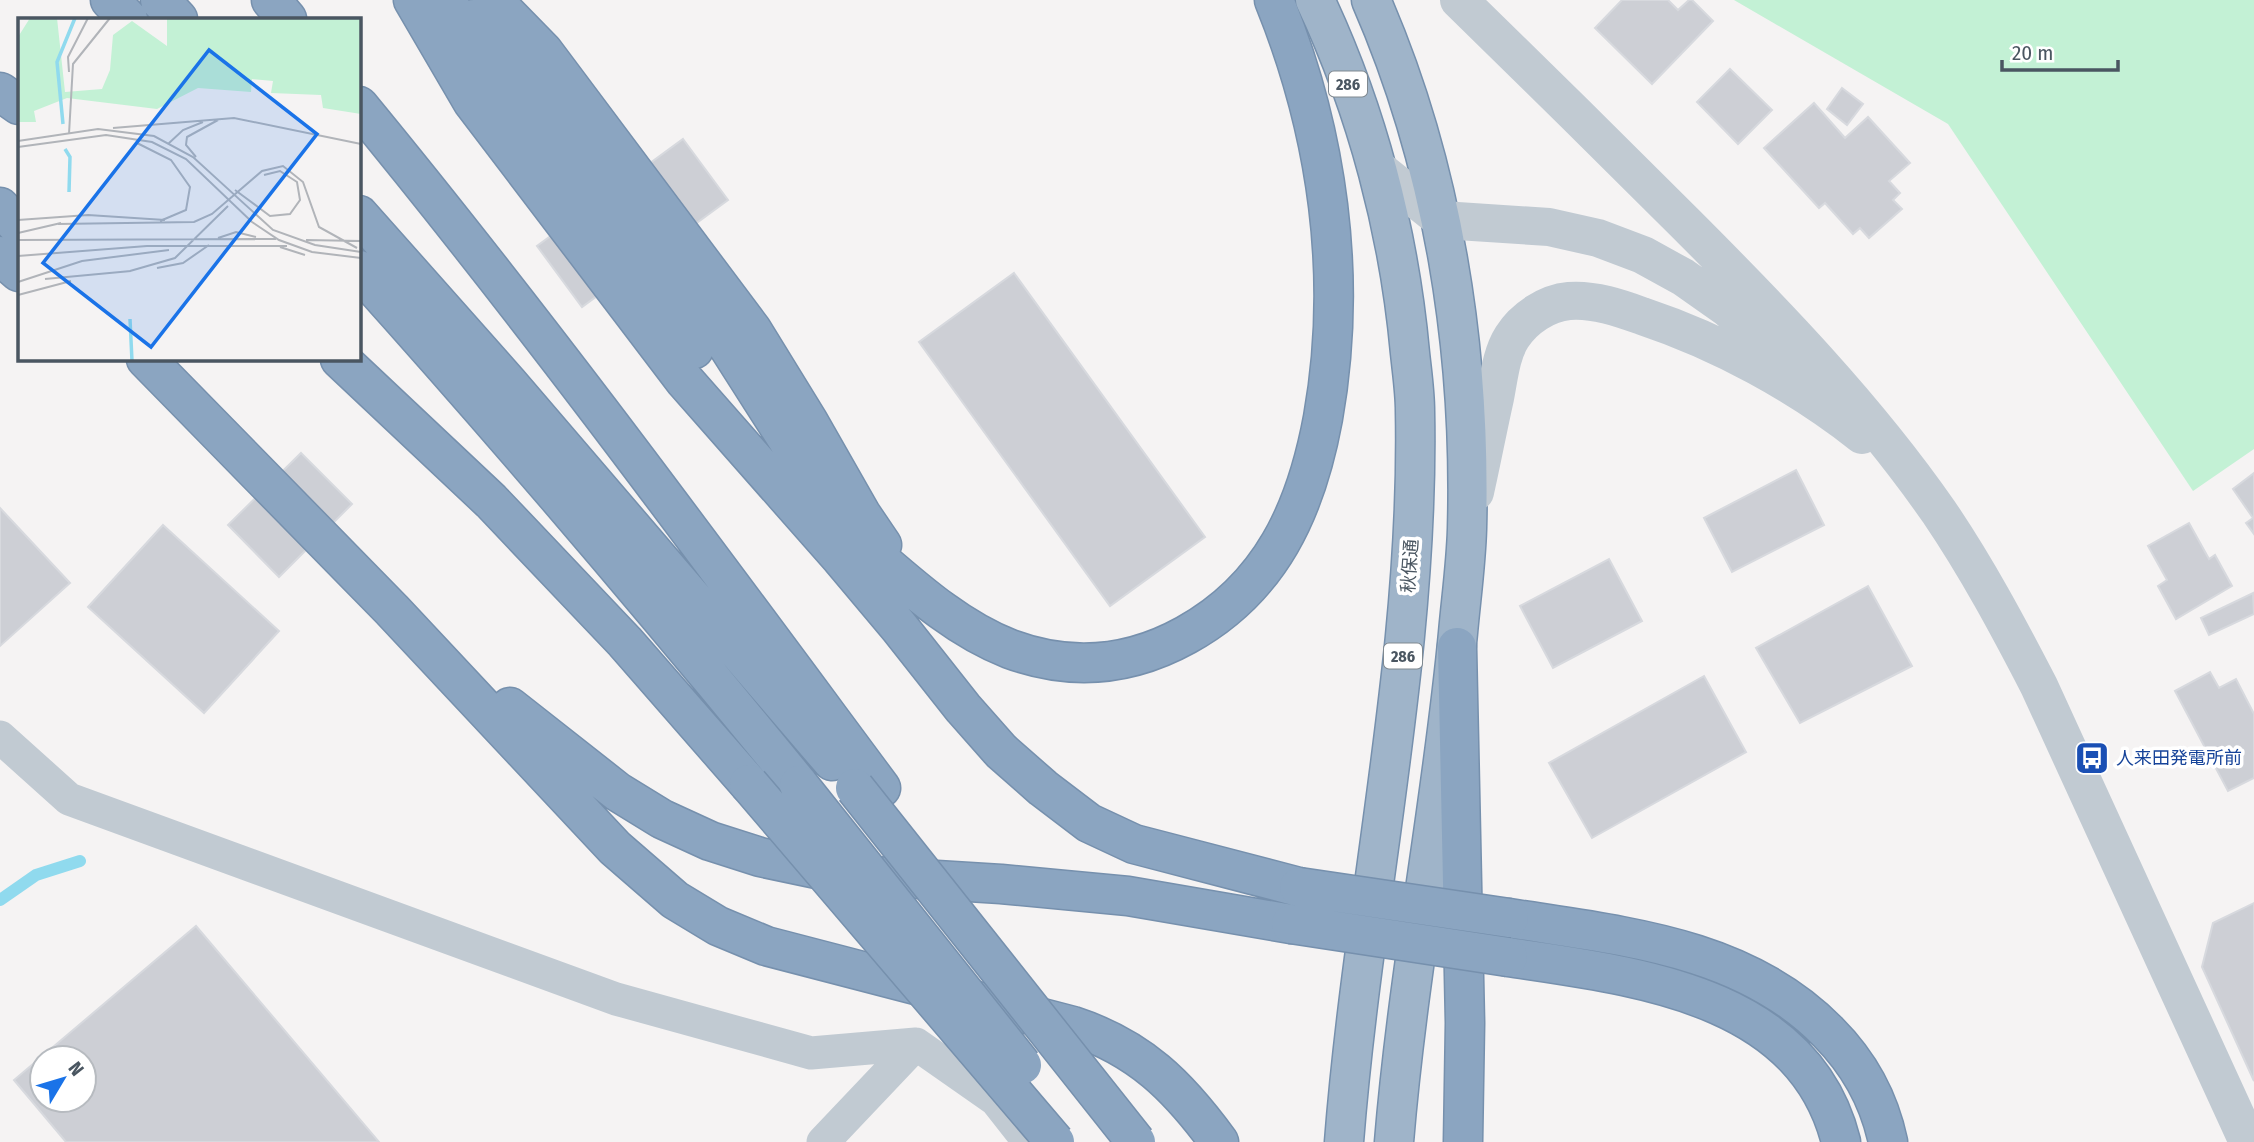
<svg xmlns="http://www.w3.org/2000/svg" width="2254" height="1142" font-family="'Fira Sans Condensed','Noto Sans JP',sans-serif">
<rect width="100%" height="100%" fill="#f5f3f3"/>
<path fill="#c3f1d5" d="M1734 0H2254V449L2193 491 1948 124Z"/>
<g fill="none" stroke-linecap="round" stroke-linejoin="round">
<path stroke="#90daee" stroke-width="12" d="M0 900 36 875 80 861"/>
</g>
<path fill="#cdcfd5" stroke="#d7d9de" stroke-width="2" fill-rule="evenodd" d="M1622 0H1668L1678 10 1689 0H1692L1713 21 1652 84 1595 28Z
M1730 69 1772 110 1738 144 1697 102Z
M1842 88 1863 104 1847 125 1827 109Z
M1814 103 1845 138 1868 117 1910 163 1889 181 1900 193 1893 200 1902 209 1869 238 1860 228 1853 234 1825 203 1819 208 1764 148Z
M683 139 728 200 582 307 537 246Z
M1014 273 1205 537 1110 606 919 342Z
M301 453 352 504 279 577 228 525Z
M1796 470 1824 525 1732 572 1704 518Z
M2254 473V534L2246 523 2253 518 2233 489Z
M0 508 70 583 0 646Z
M2189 523 2209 559 2215 555 2232 586 2176 619 2158 586 2167 580 2148 546Z
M163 525 279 631 204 713 88 607Z
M1609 559 1642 621 1553 668 1520 606Z
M1868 586 1912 666 1800 723 1756 648Z
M2253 593 2254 614 2209 635 2201 618Z
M2210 672 2219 688 2236 679 2254 714V778L2228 791 2175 691Z
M1704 676 1746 752 1592 838 1549 763Z
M2254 903V1081L2202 967 2213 923Z
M196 926 379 1142H66L14 1080ZM42 1058H84V1100H42Z"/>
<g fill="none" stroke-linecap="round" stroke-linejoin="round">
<g stroke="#7690ad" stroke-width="41">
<path id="trunk" d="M1315 0C1367 110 1399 232 1410 353 1412 372 1415 392 1415 411 1420 657 1363 898 1344 1142
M1371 0C1443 165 1472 349 1467 529 1466 564 1461 599 1458 633 1442 804 1408 971 1394 1142"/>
</g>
<g stroke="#7690ad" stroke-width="41">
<path id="motorway" d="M110 0 128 19
M160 0 178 19
M271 0 287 19
M413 0 472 101 685 381 841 558 899 627 963 708 1001 751 1043 788 1089 823 1134 844 1299 887
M446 0 495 84 694 349
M493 0 543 51 752 330 808 421 861 514 882 545
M474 19 520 67 729 348 817 486
M0 92 19 105
M359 106C541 327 711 559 881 788
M0 207 19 227
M359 215 509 384 832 761
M0 256 19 272
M359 270C510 438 656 610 799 785
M146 359 392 610 615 848 675 900 718 926 766 946 1073 1026C1140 1048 1178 1086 1219 1142
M340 359 491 501 625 642 749 784
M827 516C886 561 940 622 1010 649 1072 672 1130 666 1186 635 1271 588 1306 510 1323 418 1348 277 1328 133 1274 0
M1457 647 1465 1023 1463 1142
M510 707 618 792 662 819 710 841 760 857 840 874 1001 884 1128 896 1291 924
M1509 918C1622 936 1744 946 1828 1032 1859 1063 1879 1099 1888 1142
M1508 957C1634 976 1804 993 1841 1142"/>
</g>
<path stroke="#c1cad2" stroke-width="33" d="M0 737 69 799 616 999 811 1053 916 1044 996 1100 1029 1142
M823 1142 916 1044"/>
<path stroke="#c1cad2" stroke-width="38" d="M1459 0C1535 74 1610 148 1685 223 1775 313 1866 407 1939 512 1977 568 2008 626 2039 686L2248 1142
M1378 169 1442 220 1549 227 1598 238 1643 255 1683 277 1727 308 1788 361
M1475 492C1482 461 1488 429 1495 398 1499 378 1501 354 1512 337 1524 318 1547 303 1569 301 1594 299 1620 308 1642 316 1720 342 1797 384 1862 435"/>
<use href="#trunk" stroke="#9fb4c9" stroke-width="38"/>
<use href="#motorway" stroke="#8ba5c1" stroke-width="38"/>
<g stroke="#7690ad" stroke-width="41" stroke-linecap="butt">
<path id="motorway-bridge" d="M749 784 1055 1142
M799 785 1022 1065
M855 788 1136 1142
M1299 887 1509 918
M1291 924 1508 957"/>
</g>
<use href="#motorway-bridge" stroke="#8ba5c1" stroke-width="38"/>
</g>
<defs>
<g id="bus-square" transform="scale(1.75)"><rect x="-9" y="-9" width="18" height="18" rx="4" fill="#1a4fb4" stroke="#fff"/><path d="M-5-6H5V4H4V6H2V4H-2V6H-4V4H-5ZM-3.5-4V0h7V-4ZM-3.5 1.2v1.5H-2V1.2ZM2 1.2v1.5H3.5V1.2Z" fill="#fff"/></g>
</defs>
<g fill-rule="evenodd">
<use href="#bus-square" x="2092" y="758"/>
</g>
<g text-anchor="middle" stroke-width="7" stroke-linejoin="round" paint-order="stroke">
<g fill="#fff" stroke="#808990" stroke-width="2">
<rect x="1329" y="71.5" width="38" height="25" rx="5"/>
<rect x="1384" y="643.5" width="38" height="25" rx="5"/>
</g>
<g font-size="16" font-weight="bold" fill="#4a5661">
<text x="1348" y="90">286</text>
<text x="1403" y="662">286</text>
</g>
<g font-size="18" fill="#4a5661" stroke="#fff">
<text transform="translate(1410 566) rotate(-86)" y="6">秋保通</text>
</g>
<g font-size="18" fill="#164399" stroke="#fff" text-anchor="start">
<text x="2116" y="764">人来田発電所前</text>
</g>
</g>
<g transform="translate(18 18)">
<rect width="343" height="343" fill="#f5f3f3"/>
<path d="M12 0H39L47 74 84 71 92 52 95 17 114 3 149 28V0H343V96L305 90 303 77 253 75 255 63 234 61 233 74 180 70 139 91 49 80 16 93 18 104H0V19Z" fill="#c3f1d5"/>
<path fill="none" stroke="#90daee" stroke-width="3.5" d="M45 106 39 44 57 0M47 131 52 139 51 174M112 301 114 343"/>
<path fill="none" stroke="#b1b4b9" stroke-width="2" d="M51 54 50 39 70 0M95 110 216 100 343 126M51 116 55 46 92 0M0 123 80 111 136 118 175 139 255 212 297 227 343 234M119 125 153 142 172 169 168 192 142 203M150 126 165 112 185 104M0 129 88 117 134 124 168 141 234 204 261 222 294 234 343 240M178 139 168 127 169 119 200 102M217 172 252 198 272 196 282 182 279 164 262 153 246 157M0 202 70 197 147 202M40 206 176 204 194 196 244 153 265 148 285 164 301 209 339 230M0 215 43 205M200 220 218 214 238 219M0 222 258 221M288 222 343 223M262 229 287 237M0 238 129 228H269M139 250 165 245 191 227M112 253 157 240 210 188M27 261 113 253M0 264 64 243 151 232M0 277 53 263"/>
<path fill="#1a73e8" fill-opacity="0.15" stroke="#1a73e8" stroke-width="3.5" d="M191 32 299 116 133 329 25 245Z"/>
<rect width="343" height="343" fill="none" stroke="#4a5661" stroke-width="3.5"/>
</g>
<g transform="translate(63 1079) rotate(52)"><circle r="33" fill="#ffffff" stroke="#b7bbc0" stroke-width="2"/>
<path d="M0-5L12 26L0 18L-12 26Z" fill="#1a73e8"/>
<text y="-10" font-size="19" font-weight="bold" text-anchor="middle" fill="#4a5661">N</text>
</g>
<path d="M2002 60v10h116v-10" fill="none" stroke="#4a5661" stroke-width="3.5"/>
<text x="2012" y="60" font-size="21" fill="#4a5661" stroke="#ffffff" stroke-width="5" paint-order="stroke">20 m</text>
</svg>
